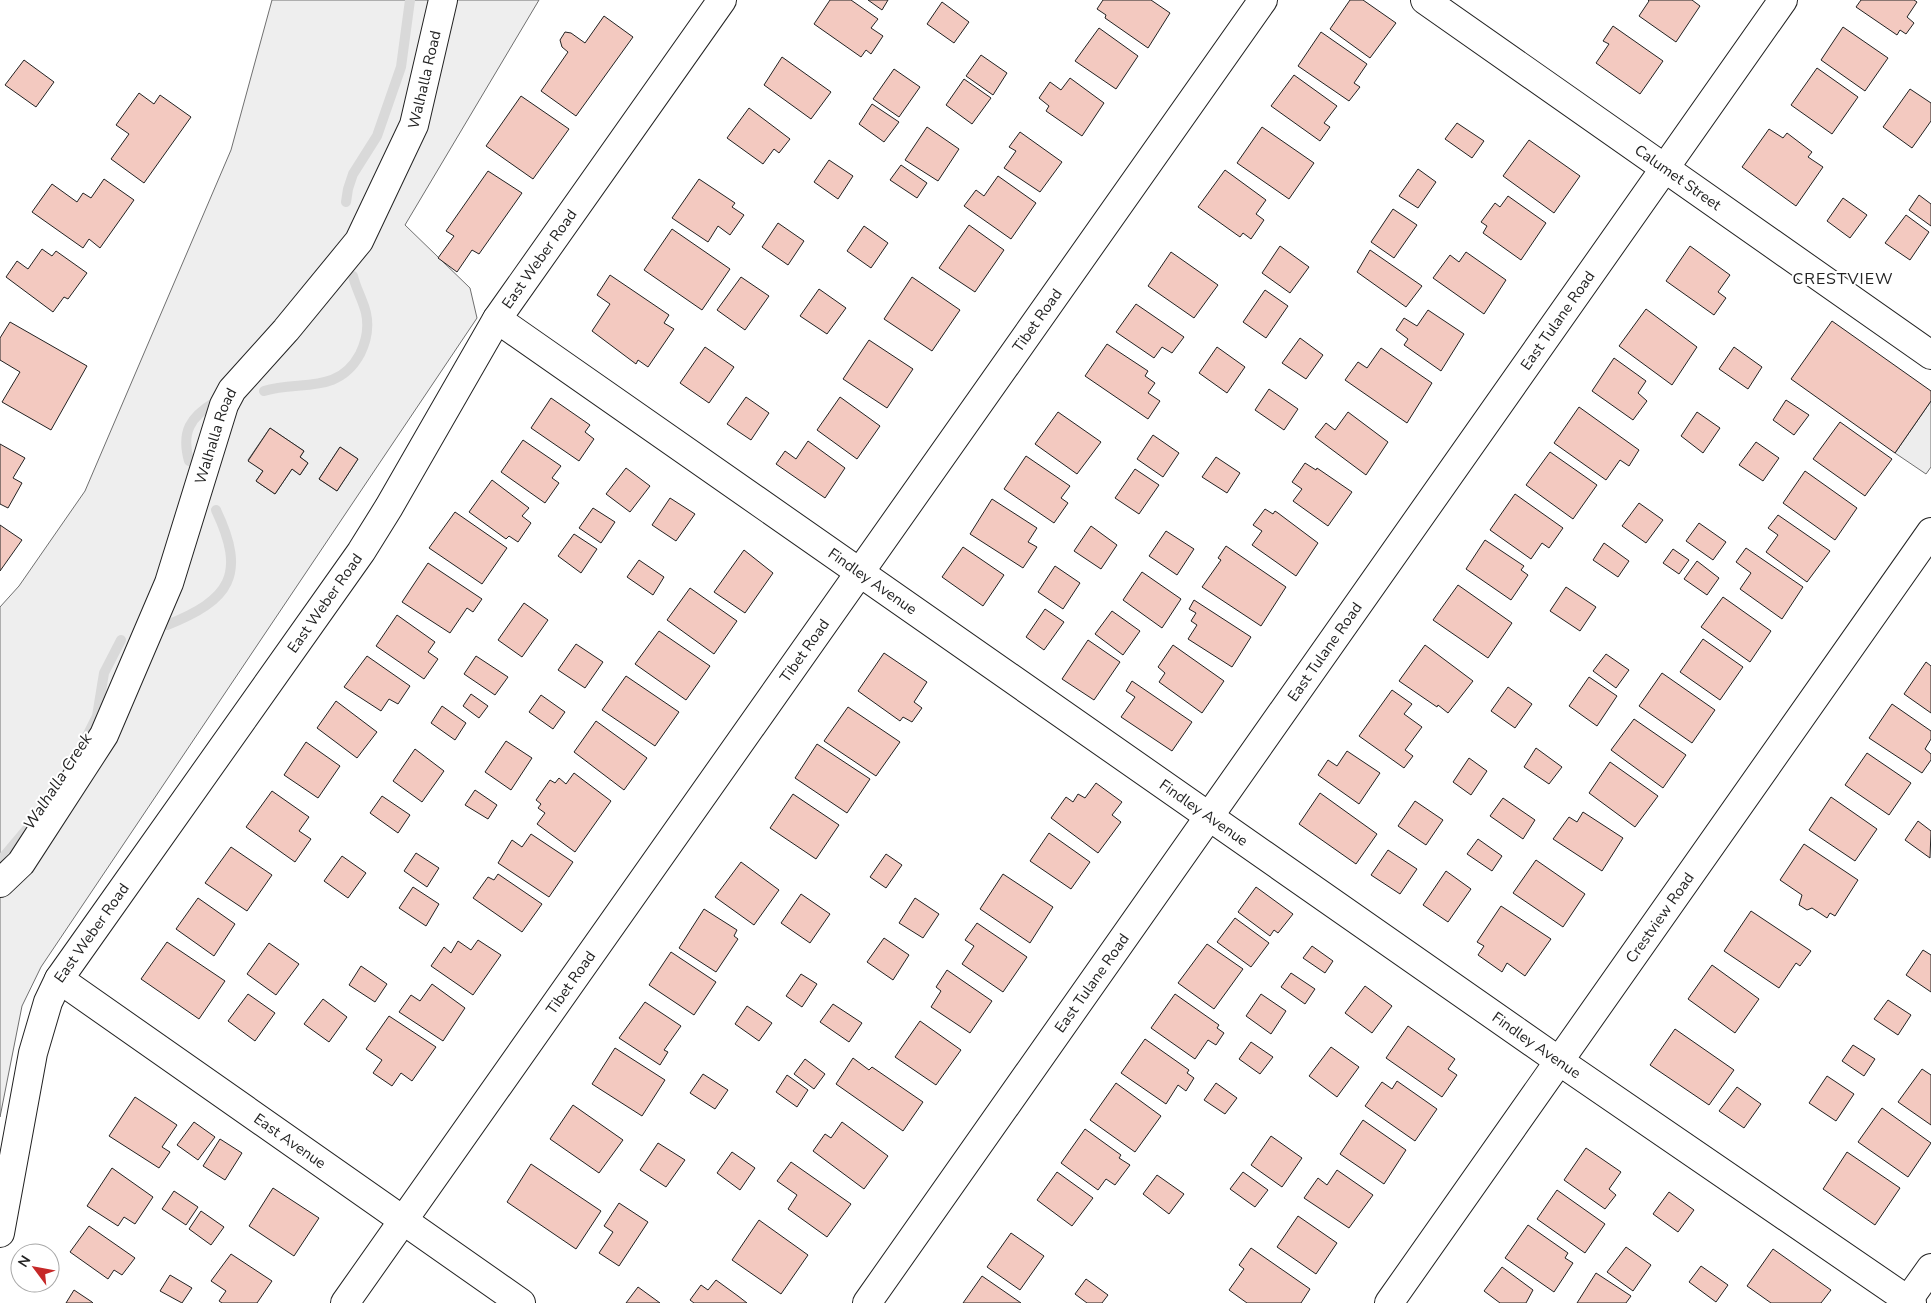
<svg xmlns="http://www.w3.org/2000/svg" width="1931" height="1303" font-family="'Nunito Sans',sans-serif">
<rect width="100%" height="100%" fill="#fff"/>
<path fill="#eee" stroke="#6f6f6f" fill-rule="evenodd" d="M272 0H539L405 225 470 288 477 318 41 967 22 1006 0 1117V607L19 586 85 491 231 150ZM270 428 304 451 300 457 308 463 300 475 292 469 275 494 256 481 263 471 248 460ZM340 447 358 459 337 491 319 479Z"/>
<path fill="#ededed" stroke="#6f6f6f" d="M1931 401V467L1926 474 1895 453Z"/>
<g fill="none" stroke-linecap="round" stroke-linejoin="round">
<path stroke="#d9d9d9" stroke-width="10" d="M346 202 348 189 353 174 377 136 401 67 410 0
M264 391C300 380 338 395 360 354 366 342 369 327 366 313 363 300 356 289 353 276
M189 461C181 432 190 417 215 402
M167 625C230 600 247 575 216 510
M82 746 97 716 104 673 121 640
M0 861 32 823"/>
</g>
<path fill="#f3c9c0" stroke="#222" d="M830 0H851L878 19 871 28 883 36 871 54 866 50 861 57 814 24Z
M868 0H888L882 10Z
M1103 0H1151L1170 13 1148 48 1105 18 1106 15 1097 9Z
M1350 0H1363L1396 23 1370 58 1330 29Z
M1648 0H1692L1700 6 1676 42 1639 16 1649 1Z
M1861 0H1914L1917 2 1907 17 1914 23 1906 34 1900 30 1897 35 1856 7Z
M942 2 969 22 954 43 927 24Z
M604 16 633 37 576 116 541 91 568 52 562 47 560 40 565 32 571 33 585 43Z
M1613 26 1663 61 1640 94 1596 63 1609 44 1603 41Z
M1843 27 1888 58 1865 91 1821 60Z
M1099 28 1138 56 1116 89 1075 61Z
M1321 32 1367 64 1354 83 1360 87 1349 101 1298 66Z
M981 55 1007 73 993 95 966 76Z
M782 57 831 92 811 119 764 85Z
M24 60 54 82 36 107 5 85Z
M1817 68 1858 97 1832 134 1791 105Z
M894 69 920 87 899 117 873 99Z
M1294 75 1337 106 1324 123 1330 127 1320 141 1271 106Z
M1070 78 1104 103 1082 136 1046 111 1049 106 1039 98 1050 82 1061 90Z
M964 79 991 98 972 124 946 105Z
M1910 89 1931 103V121L1912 148 1883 127Z
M139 93 154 104 160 95 191 117 144 183 111 159 129 134 116 125Z
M521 96 569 129 533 179 486 146Z
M872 104 899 122 884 142 859 124Z
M749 108 790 139 779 153 774 149 763 164 727 138Z
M1457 123 1484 141 1472 158 1445 139Z
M927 127 959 149 938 181 905 160Z
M1262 127 1314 163 1289 199 1237 163Z
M1769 129 1783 138 1787 133 1812 152 1808 157 1823 167 1796 206 1742 167Z
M1020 132 1062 162 1040 192 1004 168 1016 151 1009 147Z
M1529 140 1580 176 1554 213 1503 176Z
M829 160 853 176 838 199 814 182Z
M901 165 927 183 917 198 890 180Z
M1418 169 1436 182 1418 208 1399 196Z
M1225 170 1266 200 1256 214 1264 220 1251 239 1243 233 1240 237 1198 207Z
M488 171 522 193 479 254 472 250 457 272 438 258 454 236 446 231Z
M998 176 1036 203 1011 239 964 206 976 190 984 196Z
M104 179 134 200 100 248 89 239 83 248 32 212 52 184 77 202 83 193 91 198Z
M699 179 735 203 732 207 744 215 730 235 718 226 708 242 672 218Z
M1919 195 1931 204V226L1909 210Z
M1508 196 1546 223 1521 260 1483 233 1487 226 1481 222 1495 203 1500 207Z
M1843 198 1867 215 1850 238 1827 221Z
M1393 209 1417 225 1394 258 1371 242Z
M1906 215 1929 232 1910 260 1885 243Z
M778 223 804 241 788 265 762 247Z
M969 225 1004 250 975 292 939 268Z
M864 226 888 243 871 268 847 251Z
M672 229 730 269 702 310 644 270Z
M1280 246 1309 267 1290 293 1262 273Z
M1690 246 1730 275 1718 292 1726 298 1714 315 1666 281Z
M42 249 52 256 56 251 87 273 68 299 64 297 53 312 6 277 17 261 28 269Z
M1370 250 1422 286 1406 307 1357 272Z
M1171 252 1218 285 1194 318 1148 286Z
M1466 252 1506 280 1484 314 1433 278 1450 255 1459 262Z
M610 275 669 315 664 323 674 329 648 367 638 360 636 364 592 331 610 304 597 295Z
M741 277 769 296 745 330 717 310Z
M912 277 960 310 932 351 884 319Z
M819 289 846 308 827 334 800 316Z
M1265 290 1288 306 1266 338 1243 322Z
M1136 304 1184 337 1172 353 1162 347 1154 358 1116 332Z
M1646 309 1697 347 1672 385 1619 346Z
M1428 310 1464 334 1441 371 1404 345 1408 339 1396 330 1404 318 1417 326Z
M1832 321 1931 391V401L1895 453 1791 379Z
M10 322 87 366 51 430 2 402 20 372 0 360V338Z
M1300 338 1323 355 1306 379 1282 363Z
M869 340 913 369 887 408 843 379Z
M1107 344 1148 371 1145 376 1155 383 1148 393 1160 401 1148 419 1085 376Z
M705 347 734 367 709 403 680 383Z
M1217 347 1245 367 1227 393 1199 373Z
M1734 347 1762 367 1748 389 1719 369Z
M1381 348 1432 383 1407 423 1345 380 1358 362 1367 368Z
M1614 358 1646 381 1638 393 1647 401 1633 420 1592 391Z
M1269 389 1298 409 1284 430 1255 410Z
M746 397 769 413 751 440 727 424Z
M840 397 880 426 857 459 817 430Z
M551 398 590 425 585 432 594 439 579 461 531 428Z
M1786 400 1809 415 1794 435 1773 420Z
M1579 407 1639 450 1629 466 1620 460 1606 480 1554 443Z
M1058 412 1101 442 1077 474 1035 444Z
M1348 412 1388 442 1366 475 1315 437 1326 423 1335 430Z
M1697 412 1720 428 1703 453 1681 436Z
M1840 422 1892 459 1865 496 1813 459Z
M270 428 304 451 300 457 308 463 300 475 292 469 275 494 256 481 263 471 248 461Z
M1153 435 1179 453 1163 477 1137 459Z
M523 440 561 466 552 478 559 483 545 503 501 472Z
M808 441 845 468 825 498 776 464 785 451 796 459Z
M1756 442 1779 458 1763 481 1739 465Z
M0 444 25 458 13 478 22 483 8 508 0 504Z
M340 447 358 459 337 491 319 479Z
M1550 452 1597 485 1573 519 1526 485Z
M1026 456 1070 486 1061 498 1068 503 1054 523 1004 489Z
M1216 457 1240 473 1227 493 1202 477Z
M1305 463 1316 470 1317 468 1352 492 1328 526 1293 501 1302 489 1292 482Z
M626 468 650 486 630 512 606 494Z
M1135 469 1159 485 1139 514 1115 498Z
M1805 471 1857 508 1835 540 1783 503Z
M492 480 529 508 522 516 531 523 518 542 509 536 506 539 469 512Z
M1515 494 1563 528 1549 548 1542 543 1531 559 1490 530Z
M670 498 695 514 676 541 652 525Z
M992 499 1037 528 1028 542 1037 547 1023 568 970 534Z
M1639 503 1663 520 1646 543 1622 526Z
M593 508 615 522 601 543 579 528Z
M1265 509 1273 514 1275 511 1278 513 1318 543 1296 576 1252 545 1262 531 1253 525Z
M455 512 507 548 482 584 429 548Z
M1778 515 1830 551 1807 582 1766 552 1778 535 1768 528Z
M1699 523 1726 542 1713 560 1686 541Z
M0 525 22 540 0 571Z
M1091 526 1117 545 1101 569 1074 551Z
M1166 531 1194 549 1177 575 1149 556Z
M574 534 597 549 581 573 558 556Z
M1485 540 1524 566 1521 570 1528 575 1511 600 1466 569Z
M1604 543 1629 561 1618 577 1593 560Z
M1226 546 1286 587 1261 626 1202 587 1221 560 1218 558Z
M963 547 1004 575 983 606 942 577Z
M1746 548 1803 587 1782 619 1740 589 1751 573 1736 562Z
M1673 549 1689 560 1679 574 1663 563Z
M744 550 773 573 745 613 714 592Z
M639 560 664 577 653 595 627 577Z
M1697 561 1719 578 1707 595 1684 579Z
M428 563 482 599 473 612 467 608 450 633 402 602Z
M1055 566 1080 583 1063 609 1038 592Z
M1142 572 1181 599 1162 628 1123 600Z
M1458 585 1512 623 1488 658 1433 620Z
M1566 587 1596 607 1580 631 1550 611Z
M690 588 737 621 714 654 667 620Z
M1723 597 1771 631 1750 662 1701 627Z
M1194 600 1251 637 1232 667 1188 639 1197 625 1191 621 1196 613 1189 609Z
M524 603 548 620 522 657 498 640Z
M1045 609 1064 622 1044 650 1026 637Z
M1112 611 1140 631 1123 655 1095 634Z
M397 615 435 642 428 652 438 659 424 679 376 646Z
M659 631 710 666 686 700 635 664Z
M1703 639 1743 667 1720 700 1680 672Z
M1088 640 1120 662 1094 700 1062 679Z
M576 644 603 662 585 688 558 670Z
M1173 645 1224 681 1202 713 1159 682 1165 673 1158 667Z
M1425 645 1473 681 1448 713 1438 705 1437 707 1399 681Z
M884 653 927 682 914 702 922 708 912 722 903 717 900 721 858 691Z
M1606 654 1629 670 1616 688 1593 671Z
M367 656 410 686 398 704 389 699 381 711 344 687Z
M476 656 508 677 495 695 464 674Z
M1926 662 1931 666V713L1904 694Z
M1662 673 1715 710 1692 743 1639 706Z
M626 676 679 712 655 746 602 710Z
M1589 677 1617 696 1597 726 1569 706Z
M1132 681 1192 722 1172 751 1121 717 1135 697 1126 691Z
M1508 687 1532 704 1515 728 1491 711Z
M1392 690 1412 704 1404 714 1422 727 1405 750 1413 756 1404 768 1359 736Z
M471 694 488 706 479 718 463 706Z
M541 695 565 712 553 729 529 712Z
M336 701 377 732 357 758 317 728Z
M1892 704 1931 731V739L1925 749 1931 754V760L1922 773 1869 738Z
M442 706 466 723 455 740 431 723Z
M848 707 900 742 876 776 824 741Z
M1634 719 1686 755 1663 788 1611 750Z
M596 721 647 758 624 790 574 752Z
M506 741 532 758 511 790 485 772Z
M306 742 340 766 318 798 284 775Z
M817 744 870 779 847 813 795 778Z
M1536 748 1562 767 1549 784 1524 767Z
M415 749 444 771 422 802 393 781Z
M1347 751 1380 773 1359 804 1318 775 1328 760 1337 766Z
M1867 753 1911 783 1889 815 1845 785Z
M1469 758 1487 771 1471 795 1453 782Z
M1610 762 1658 796 1635 827 1589 793Z
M574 773 611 801 575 852 537 824 545 813 538 808 541 804 536 800 550 780 555 783 559 778 566 784Z
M1096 783 1122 802 1112 815 1121 822 1098 853 1051 818 1066 797 1073 802 1078 794 1085 798Z
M475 790 497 805 488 819 465 805Z
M272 791 309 817 299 831 311 839 295 862 246 827Z
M1320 793 1377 834 1356 864 1299 824Z
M793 794 839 825 816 859 770 828Z
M382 796 410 815 398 833 370 813Z
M1831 797 1877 829 1855 861 1809 830Z
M1503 798 1535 820 1523 839 1490 816Z
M1415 801 1443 820 1426 845 1398 826Z
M1583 812 1623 838 1602 871 1553 839 1569 817 1577 822Z
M1918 821 1931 831 1930 858 1905 840Z
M1049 833 1090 862 1071 889 1030 861Z
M531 834 573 862 549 897 498 863 512 840 522 847Z
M1478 839 1502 856 1492 871 1467 854Z
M1804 844 1858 880 1835 916 1830 913 1827 918 1812 908 1807 910 1799 905 1802 895 1780 880Z
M231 847 272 875 247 911 205 883Z
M1388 850 1417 869 1400 894 1371 875Z
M416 853 439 868 427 887 404 871Z
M886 854 902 865 886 888 870 877Z
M342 856 366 873 348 898 324 881Z
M1536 860 1585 894 1563 927 1513 893Z
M741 862 779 890 754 925 715 897Z
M1446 871 1471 889 1448 922 1423 905Z
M498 874 542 904 522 932 473 898 488 877 494 880Z
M1003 874 1053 907 1030 943 980 909Z
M413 887 439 904 426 926 399 908Z
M1256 887 1293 914 1278 933 1274 930 1270 936 1238 912Z
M801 894 830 914 810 943 781 923Z
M198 898 235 924 214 956 176 929Z
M915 898 939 914 923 938 899 923Z
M1501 906 1551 939 1525 976 1507 963 1502 972 1478 955 1484 946 1477 942Z
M704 909 737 930 734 936 738 939 716 972 679 948Z
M1751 911 1811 951 1800 966 1796 963 1779 988 1724 951Z
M1235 918 1269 943 1251 967 1217 942Z
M977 923 1027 957 1003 992 962 964 974 946 965 940Z
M884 938 909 955 893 980 867 962Z
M478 940 501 955 473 995 431 966 444 947 451 953 458 941 471 950Z
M167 942 225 981 199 1019 141 979Z
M269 943 299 964 276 995 247 974Z
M1207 944 1243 969 1214 1009 1178 983Z
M1312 946 1333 961 1325 973 1303 958Z
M1923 950 1931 955V992L1906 975Z
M671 952 716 982 694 1015 649 985Z
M1712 965 1759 999 1735 1033 1688 999Z
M361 966 387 984 375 1002 349 985Z
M947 970 992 1001 970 1033 931 1007 941 991 936 987Z
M1291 973 1315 989 1305 1004 1281 987Z
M801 974 817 984 802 1007 786 996Z
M432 984 465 1008 443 1041 399 1012 411 995 420 1001Z
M1365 986 1392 1006 1372 1033 1345 1013Z
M248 994 275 1013 255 1041 228 1021Z
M1175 994 1219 1025 1217 1028 1224 1033 1216 1045 1208 1040 1195 1059 1151 1028Z
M1261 994 1286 1011 1271 1034 1246 1016Z
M323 999 347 1017 329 1042 304 1024Z
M1888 1000 1911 1015 1898 1035 1874 1019Z
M645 1002 681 1026 664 1050 668 1052 660 1065 619 1038Z
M833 1004 862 1023 849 1042 820 1022Z
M747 1006 772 1023 759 1041 735 1024Z
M389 1016 436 1047 412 1081 401 1073 392 1086 373 1073 382 1060 366 1049Z
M920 1021 961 1050 936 1085 895 1057Z
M1408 1026 1455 1059 1448 1069 1457 1075 1442 1097 1386 1058Z
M1675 1029 1734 1070 1709 1105 1650 1065Z
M1145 1039 1189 1070 1187 1073 1194 1078 1186 1091 1178 1085 1166 1104 1121 1073Z
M1251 1042 1273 1057 1260 1074 1239 1059Z
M1853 1045 1875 1059 1864 1076 1842 1061Z
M1331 1047 1359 1067 1337 1097 1309 1076Z
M615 1048 665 1080 642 1116 592 1084Z
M853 1058 869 1070 872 1067 923 1102 903 1131 836 1084Z
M805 1059 825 1074 814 1089 794 1074Z
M1922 1069 1931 1075V1125L1898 1102Z
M703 1074 728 1090 715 1109 690 1093Z
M787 1075 808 1090 797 1107 776 1092Z
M1827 1076 1854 1094 1836 1121 1809 1103Z
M1397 1081 1437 1109 1415 1141 1365 1106 1382 1082 1392 1089Z
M1116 1083 1161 1116 1135 1152 1090 1120Z
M1216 1083 1237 1098 1225 1114 1204 1100Z
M1737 1087 1761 1104 1744 1128 1719 1111Z
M135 1097 177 1125 162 1147 170 1152 159 1168 109 1136Z
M573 1105 623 1140 599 1173 550 1139Z
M1882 1108 1931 1143 1908 1177 1858 1142Z
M1363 1120 1406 1150 1384 1184 1340 1154Z
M194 1122 215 1137 198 1160 177 1145Z
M842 1122 888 1156 864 1189 813 1151 825 1134 831 1138Z
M1085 1129 1121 1155 1119 1158 1130 1165 1115 1185 1106 1179 1098 1190 1061 1163Z
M1271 1136 1302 1158 1282 1187 1251 1165Z
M220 1139 242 1153 225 1180 203 1166Z
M658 1143 685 1160 666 1187 640 1170Z
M1586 1148 1621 1172 1609 1189 1616 1195 1605 1209 1564 1180Z
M732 1152 755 1168 740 1190 717 1173Z
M1847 1152 1900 1188 1875 1225 1823 1189Z
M791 1162 851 1204 827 1237 788 1209 797 1195 777 1181Z
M531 1164 601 1211 576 1249 507 1202Z
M112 1168 153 1197 135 1224 124 1217 118 1226 87 1206Z
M1337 1170 1373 1195 1349 1228 1304 1198 1318 1178 1327 1185Z
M1057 1172 1093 1198 1072 1226 1037 1200Z
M1243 1172 1268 1190 1255 1207 1230 1189Z
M1157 1175 1184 1194 1169 1214 1143 1194Z
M273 1188 319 1218 294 1256 249 1226Z
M1557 1190 1605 1224 1585 1253 1537 1219Z
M174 1191 198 1207 186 1225 162 1209Z
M1669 1192 1694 1210 1678 1232 1653 1214Z
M619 1203 648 1222 619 1266 599 1253 613 1232 604 1226Z
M201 1211 224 1227 211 1245 189 1229Z
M1298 1216 1337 1243 1316 1274 1277 1247Z
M759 1220 808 1255 781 1294 732 1260Z
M1528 1225 1568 1253 1565 1258 1573 1263 1554 1292 1505 1258Z
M89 1226 135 1258 122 1275 114 1270 108 1279 70 1252Z
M1011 1233 1044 1256 1020 1290 987 1267Z
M1626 1247 1651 1265 1633 1291 1607 1272Z
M1251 1248 1310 1289 1301 1303H1247L1229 1290 1244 1269 1239 1265Z
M1773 1249 1831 1290 1821 1303H1771L1747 1286Z
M231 1254 272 1281 257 1303H222L219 1301 226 1291 211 1281Z
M1701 1266 1728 1285 1716 1302 1689 1282Z
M1502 1267 1533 1290 1526 1303H1500L1484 1291Z
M1596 1273 1631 1296 1626 1303H1577Z
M170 1275 192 1288 182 1303 160 1291Z
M982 1276 1021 1303H963Z
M1086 1279 1108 1295 1102 1303H1087L1075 1294Z
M716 1280 738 1296 747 1303H694L690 1300 701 1285 708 1290Z
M638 1287 660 1303H626Z
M74 1290 92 1302 93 1303H66Z"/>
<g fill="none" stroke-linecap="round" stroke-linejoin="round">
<g stroke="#222" stroke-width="30">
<g id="minor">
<path id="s1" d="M1425 0 1931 355"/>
<path id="s2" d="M497 319 1559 1061 1912 1303"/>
<path id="s3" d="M0 883 21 863 104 735 169 583 224 405 232 390 286 330 359 241 414 125 443 0"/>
<path id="s4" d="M59 979 521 1303"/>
<path id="s5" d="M0 1233 33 1053 48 1002 59 979 361 552 389 507 497 319 722 0"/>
<path id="s6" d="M345 1303 1263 0"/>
<path id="s7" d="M867 1303 1783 0"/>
<path id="s8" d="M1389 1303 1931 532"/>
<path d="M1906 1303 1931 1268"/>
</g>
</g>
<use href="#minor" stroke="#fff" stroke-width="28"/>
</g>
<g text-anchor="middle" stroke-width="4" stroke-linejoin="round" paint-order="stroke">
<g font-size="15" fill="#222" stroke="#fff">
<text dy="5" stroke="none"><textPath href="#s3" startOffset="921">Walhalla Road</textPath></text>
<text dy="5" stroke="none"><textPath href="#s1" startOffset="309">Calumet Street</textPath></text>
<text dy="5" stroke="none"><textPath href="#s5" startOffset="1128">East Weber Road</textPath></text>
<text dy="5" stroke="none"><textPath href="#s6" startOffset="1202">Tibet Road</textPath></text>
<text dy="5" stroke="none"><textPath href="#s7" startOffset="1201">East Tulane Road</textPath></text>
<text dy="5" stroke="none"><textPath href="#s3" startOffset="501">Walhalla Road</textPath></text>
<text dy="5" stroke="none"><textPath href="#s2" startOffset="458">Findley Avenue</textPath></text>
<text dy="5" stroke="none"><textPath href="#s5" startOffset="722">East Weber Road</textPath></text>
<text dy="5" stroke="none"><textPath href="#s7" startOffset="796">East Tulane Road</textPath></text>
<text dy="5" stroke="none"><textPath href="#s6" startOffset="798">Tibet Road</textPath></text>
<text dy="5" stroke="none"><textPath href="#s2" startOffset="862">Findley Avenue</textPath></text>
<text dy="5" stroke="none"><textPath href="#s8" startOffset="471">Crestview Road</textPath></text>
<text dy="5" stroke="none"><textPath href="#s5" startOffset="318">East Weber Road</textPath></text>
<text dy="5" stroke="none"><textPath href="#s6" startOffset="392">Tibet Road</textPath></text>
<text dy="5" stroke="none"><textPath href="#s7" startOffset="391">East Tulane Road</textPath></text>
<text dy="5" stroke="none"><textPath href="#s2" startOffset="1268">Findley Avenue</textPath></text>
<text dy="5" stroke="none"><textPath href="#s4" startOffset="282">East Avenue</textPath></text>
</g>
<g font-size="16" letter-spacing="1" fill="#222" stroke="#fff">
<text x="1843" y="284">CRESTVIEW</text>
</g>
<g font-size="16" font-style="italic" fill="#222" stroke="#fff">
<text transform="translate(57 781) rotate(-57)" y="6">Walhalla Creek</text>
</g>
</g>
<g transform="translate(35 1268) rotate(302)"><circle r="24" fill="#ffffff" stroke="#a7a7a7"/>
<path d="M0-4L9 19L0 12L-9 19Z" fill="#c62828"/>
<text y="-8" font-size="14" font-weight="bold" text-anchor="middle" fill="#222222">N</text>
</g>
</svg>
